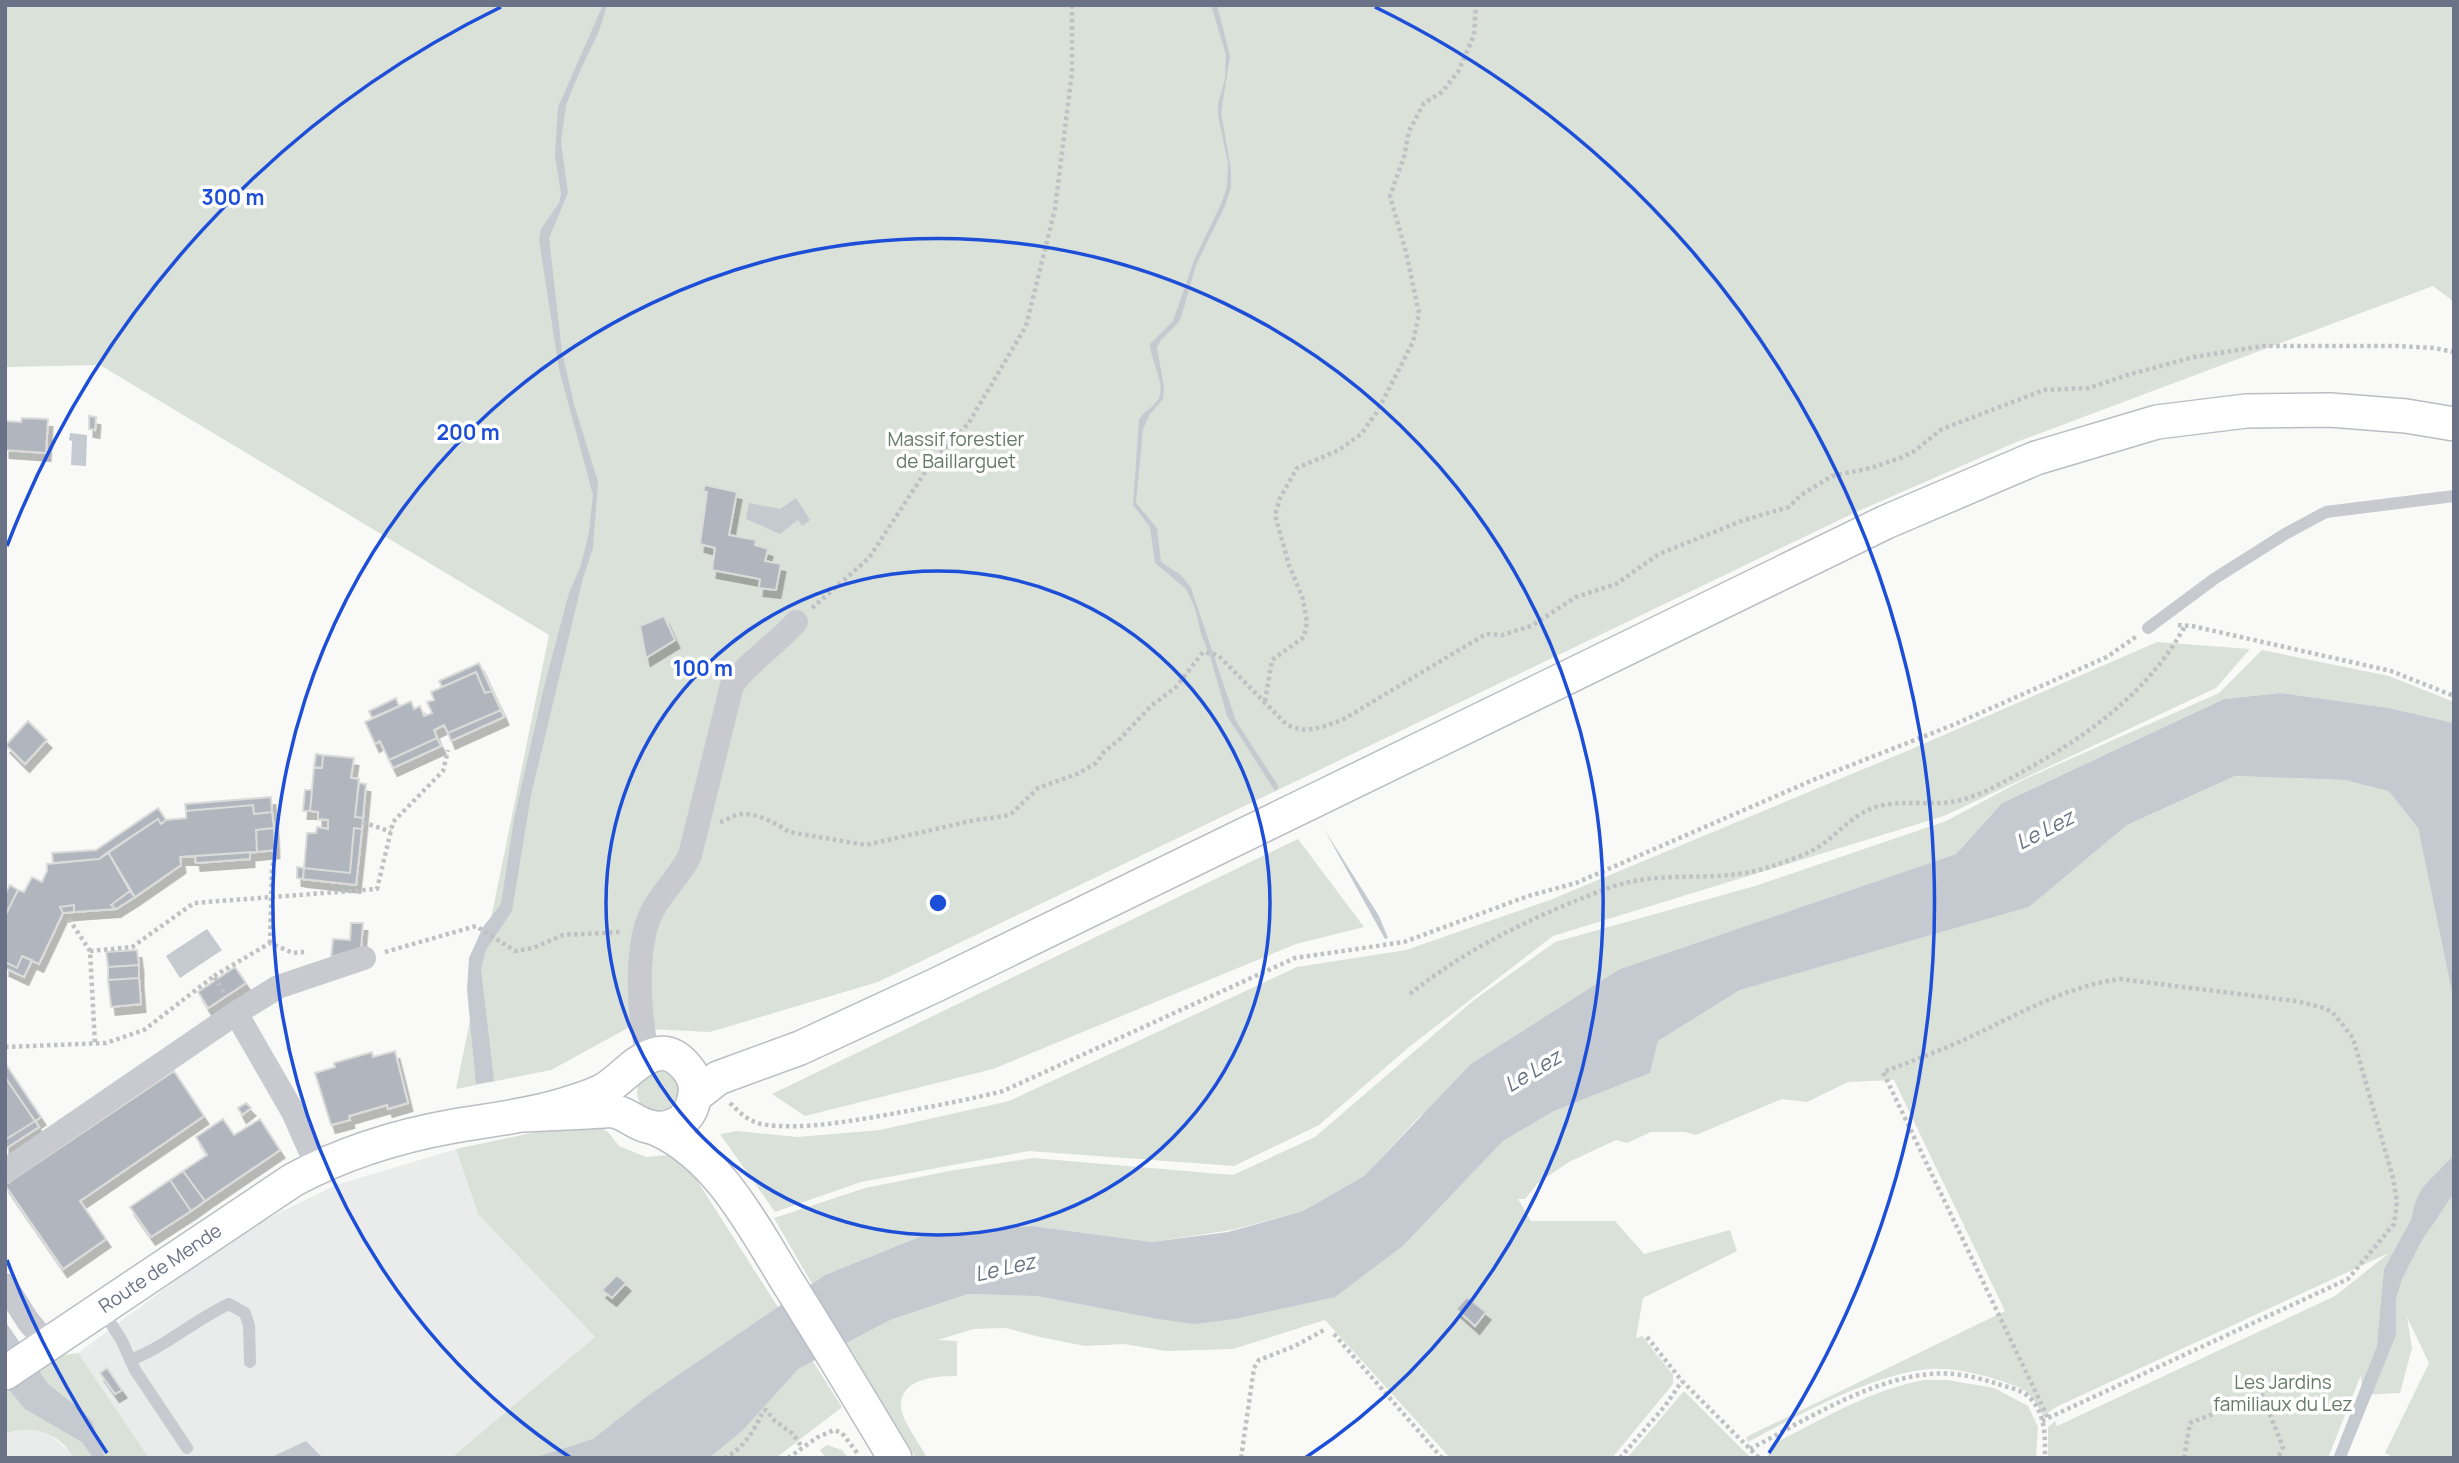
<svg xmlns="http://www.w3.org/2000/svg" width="2459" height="1463" font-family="Manrope,sans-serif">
<defs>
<filter id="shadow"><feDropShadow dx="4.5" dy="8" stdDeviation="0" flood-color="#0004"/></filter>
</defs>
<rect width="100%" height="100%" fill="#f9faf8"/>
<path fill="#eaebeb" d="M456 1149 478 1214 595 1337 451 1458H149L78 1353 244 1230 336 1185Z
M29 1428 49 1434 70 1452 74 1458H5V1434Z"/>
<path fill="#dae1d9" d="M5 5H2454V302L2433 286 2014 443 1854 513 878 982 710 1032 628 1028 551 1070 456 1089 549 635 100 365 5 367Z
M2157 642 2250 649 2216 688 1944 816 1553 936 1409 1047 1319 1125 1234 1166 1029 1151 861 1182 775 1212 720 1134 737 1131 798 1137 880 1130 1009 1101 1297 967 1406 950 1550 900 1914 748Z
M2262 650 2389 676 2454 702V723L2389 708 2280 693 2224 699 2002 803 1956 854 1620 969 1419 1117 1364 1176 1303 1211 1232 1230 1152 1242 1032 1226 924 1235 825 1275 812 1284 774 1218 865 1188 949 1171 1033 1158 1233 1175 1315 1137 1474 1000 1555 942 1755 886 1946 821 2023 780 2219 693Z
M2235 776 2345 780 2387 787 2418 828 2454 1002V1458H2395L2385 1453 2429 1363 2407 1317 2412 1348 2400 1393 2362 1395 2361 1375 2328 1458H2048V1427L2055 1421 2057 1426 2335 1296 2389 1253 2056 1407 2043 1416C2029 1388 2023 1388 1995 1379 1974 1373 1953 1368 1931 1369 1874 1373 1799 1415 1748 1442L1746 1437 2005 1311 1894 1080 1848 1082 1807 1102 1782 1099 1696 1135 1685 1132H1651L1627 1143 1616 1140 1569 1162 1538 1183 1525 1199H1518L1531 1221H1615L1644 1254 1730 1230 1737 1251 1643 1298 1636 1338 1642 1336 1673 1375V1384L1612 1458H1450L1325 1320 1233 1349 1166 1351 1124 1344 1085 1346 1040 1337 1006 1328 973 1329 938 1340 957 1341V1376C936 1376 899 1378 901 1408 902 1420 921 1446 927 1458H916L845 1344 890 1320 968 1294 1037 1296 1152 1318 1404 1245 1503 1141 1554 1111 1650 1073 1658 1041 1740 990 2029 907 2127 825Z
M1298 839 1364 927 1296 944 993 1069 805 1116 772 1094Z
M637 1092a21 21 0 1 1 42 0a21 21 0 1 1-42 0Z
M592 1120 609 1133 619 1146 646 1157 680 1154 842 1407 776 1458H451L595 1337 478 1214 456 1149Z
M78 1353 149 1458H74C58 1432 33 1424 5 1434V1393L63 1355Z
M1924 1380H1947L1994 1388 2028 1406 2038 1427 2036 1458H1770L1768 1455 1773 1444C1821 1420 1870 1390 1924 1380Z
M1684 1391 1751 1458H1627Z
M827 1445 842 1450 848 1458H826L820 1450Z"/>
<path fill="#c5c9d0" d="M603 5H607L599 31 580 71 566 105 561 142 568 193 549 238 562 352 574 404 598 482 593 548 583 578 531 795 512 911 486 950 481 969 494 1081 476 1084 467 990 469 958 483 927 501 904 514 819 543 691 569 593 580 568 589 533 593 495 559 369 539 240 541 229 559 203 561 194 555 155 558 107Z
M1211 5H1217L1230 56 1221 113 1231 169V187L1225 206 1196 265 1181 318C1175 329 1161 336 1157 348L1164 387 1163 399 1150 414 1143 429 1136 503 1157 528 1161 562 1181 575 1191 588 1236 721 1279 787 1275 791 1227 716 1211 659 1201 634 1195 608 1186 589 1155 563 1150 527 1133 505 1139 420C1143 411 1153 408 1158 400 1167 385 1150 360 1150 344L1173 321 1195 258 1221 204 1227 187 1228 163 1218 115V104L1225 79 1226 55Z
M70 433 87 435 86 466 71 465 72 441 69 440Z
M796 498 810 520 802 526 798 520 780 534 746 519 749 503 780 509Z
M2280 693 2389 708 2454 723V1002L2418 828 2389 791 2345 780 2235 776 2127 825 2029 907 1740 990 1658 1041 1650 1073 1554 1111 1503 1141 1404 1245 1335 1297 1234 1319 1195 1324 1152 1318 1037 1296 968 1294 890 1320 798 1369 743 1430 709 1458H534L593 1439 649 1395 825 1275 924 1235 1032 1226 1152 1242 1228 1232 1303 1211 1364 1176 1471 1064 1620 969 1956 854 2002 803 2224 699Z
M1324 829 1379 916 1388 938 1385 939Z
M207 929 222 950 180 978 166 956Z
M2454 1155V1193L2422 1240 2402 1279 2396 1298V1335L2346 1458H2333L2377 1346 2384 1269 2411 1220 2415 1203 2422 1188Z
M5 1321 48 1384 76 1406 79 1407 92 1421 105 1458H93L82 1442 25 1409 5 1385Z
M306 1441 323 1458H272L276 1455Z"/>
<path fill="#b1b5be" stroke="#dbdcda" stroke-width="2" filter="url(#shadow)" d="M89 416 96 417 95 430 89 429Z
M22 418 48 419 46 453 5 450V421L21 422Z
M705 485 737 492 729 535 756 540 755 545 768 549 765 561 781 564 776 590 759 588 760 579 712 570 715 548 700 544 707 492 703 491Z
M664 616 675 640 646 658 640 626Z
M479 663 492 691 485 693 476 672 442 687 439 681Z
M476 672 485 693 492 691 501 710 448 733 444 725 434 730 437 738 389 760 380 741 375 744 365 722 411 701 414 709 420 706 424 716 432 713 427 702 434 700 431 692Z
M396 698 399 706 372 718 369 711Z
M501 710 504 717 451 741 448 733Z
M28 721 47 740 25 764 6 745Z
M437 738 441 746 393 768 389 760Z
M316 754 323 755 322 768 314 767Z
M323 755 354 758 351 778 359 779 355 817 363 818 362 829 354 828 350 873 304 868 307 833H316L317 827 328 829V820L318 819V812L310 811 314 767 322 768Z
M359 783 366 784 363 818 355 817Z
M305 790H312L310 811H303Z
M271 797 272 812 254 814 253 805 186 811 185 804Z
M253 805 254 814 272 812 274 828 256 830 257 852 180 857 181 865 135 897 108 852 158 819 161 824 166 820 186 818V811Z
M158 808 166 820 161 824 158 819 99 859 53 863 52 853 96 850Z
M274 828 275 850 257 852 256 830Z
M354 828 362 829 356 885 303 879 304 868 350 873Z
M108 852 130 891 111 905 116 909 74 912V905L60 907 63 913 39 964 22 956 17 968 5 962V916L18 890 24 892 32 877 42 882 47 871V864L99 859Z
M250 852V859L196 863 195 856Z
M297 867 304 868 303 879 297 878Z
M10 885 18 890 5 916V894Z
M130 891 135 897 116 909 111 905Z
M74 905V912L63 913 60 907Z
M351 923H363L361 948 331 957 333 939 350 940Z
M137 950 139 965 108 967 106 952Z
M22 956 32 960 24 977 5 968V962L17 968Z
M139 965V978L108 980V967Z
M235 967 246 983 208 1008 198 992Z
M139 978 141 1004 111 1007 108 980Z
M395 1051 408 1103 388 1109 387 1105 349 1116 350 1120 331 1125 315 1073 335 1067 334 1063 372 1052 373 1057Z
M5 1063 41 1117 35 1121 5 1077Z
M174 1071 204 1116 80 1201 106 1239 63 1269 5 1185Z
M5 1077 35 1121 5 1140Z
M246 1103 251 1108 242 1115 238 1108Z
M223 1119 234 1135 260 1119 280 1150 205 1201 183 1171 207 1155 196 1137Z
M35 1121 39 1127 5 1149V1140Z
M183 1171 205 1201 191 1211 170 1180Z
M170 1180 191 1211 151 1237 130 1207Z
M617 1275 626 1283 612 1298 602 1290Z
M1467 1297 1486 1312 1475 1326 1456 1309Z
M107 1368 122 1390 115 1394 100 1373Z"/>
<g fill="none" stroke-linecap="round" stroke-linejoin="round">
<g stroke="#babdc3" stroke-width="36">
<path id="secondary" d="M695 1096 718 1078 800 1048 936 985 1886 522 2036 458 2157 422 2246 411 2330 410 2406 416 2454 424
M657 1129C721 1158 756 1232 792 1289 827 1345 861 1401 895 1458
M5 1373 293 1180C343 1153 398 1136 454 1126 490 1120 527 1116 563 1105 578 1100 595 1096 607 1088 631 1072 658 1032 687 1068 696 1078 697 1091 693 1103 688 1123 666 1133 647 1126 635 1123 626 1113 613 1111 605 1110 595 1112 587 1112 565 1113 544 1114 523 1115"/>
</g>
<path stroke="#c0c1c4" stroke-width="4.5" stroke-dasharray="3.5 3.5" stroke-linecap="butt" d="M812 608 869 558 931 463 968 424 1026 326 1055 209 1072 72V5
M2178 625 2192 626 2391 671 2454 696
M1265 701 1272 660 1304 637 1307 622 1303 599 1289 565 1275 515 1280 498 1297 468 1339 450 1361 434 1377 412 1413 342 1419 313 1406 252 1390 196 1404 157 1409 131 1424 103 1442 92 1458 72 1474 35 1476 5
M363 822 391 832
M720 822C727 820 734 815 741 814 757 813 776 823 789 832L866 845 975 820 1005 816 1012 813 1038 788 1077 774 1096 763 1104 752 1121 738 1151 706 1176 687 1203 652 1218 655 1286 724C1306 735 1322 727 1342 720L1486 634 1502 635 1531 626 1576 597 1616 584 1659 554 1744 520 1789 507 1801 495 1832 476 1871 468 1900 458 1913 452 1942 429 2044 390 2089 388 2127 375 2194 357 2263 346H2397L2434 348 2454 352
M69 919 90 951 95 1044
M270 943 272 867 277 852
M90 951 132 947 194 903 377 889 393 822 443 771 448 750
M385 952 476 926 515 951 533 948 563 935 621 932
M214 976 270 943 293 953 304 952
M1410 994C1460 954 1511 928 1570 903 1589 896 1609 886 1630 882 1674 872 1723 882 1766 868 1784 862 1804 856 1820 846 1839 833 1853 814 1876 807 1905 798 1936 808 1965 799 1985 793 2004 782 2022 772 2086 737 2149 692 2185 626
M5 1047 106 1043 144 1030 214 976 225 994
M730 1103C739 1112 748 1121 761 1124 802 1131 856 1120 897 1113 933 1106 968 1100 1003 1091L1295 958 1404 942 1528 896 1576 883 1813 780 1953 725 2107 657 2137 636
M1334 1334 1442 1458
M1647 1337 1682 1381 1759 1458
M2042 1421 2048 1418 2348 1279 2394 1224 2397 1202 2393 1178 2353 1038 2334 1014 2325 1008 2295 1001 2120 979C2061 987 2013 1018 1959 1042 1934 1053 1909 1062 1883 1072L2048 1418
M1750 1449C1808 1419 1886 1368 1953 1374 1967 1375 1982 1379 1995 1383 2005 1387 2021 1389 2029 1397 2046 1413 2045 1437 2045 1458
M724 1458C742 1451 756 1428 763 1411L766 1410 775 1421 793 1434 802 1447
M788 1458 818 1437 834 1430 842 1433 858 1454
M1241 1458 1254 1368 1259 1360 1295 1346 1324 1330
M1620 1458 1665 1406 1682 1381
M2184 1458 2190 1423 2262 1395 2283 1447 2278 1458"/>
<path stroke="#c8cacf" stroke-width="12" d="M2148 628 2214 579 2285 534 2326 512 2454 496
M103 1311 122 1341 135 1370 187 1448
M130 1360C166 1347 194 1320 229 1304L245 1313 249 1326 250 1362"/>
<path stroke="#c8cacf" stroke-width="24" d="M236 1013 293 1112 317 1166
M648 1056C639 1018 633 943 654 908 665 889 681 874 690 855L732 685C750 660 776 645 796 622
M5 1171 236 1013 278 987 364 958
M5 1285 28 1321 48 1345"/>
<use href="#secondary" stroke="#fff" stroke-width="33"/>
</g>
<g fill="none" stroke="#1d4ed8" stroke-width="3.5">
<circle cx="938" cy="903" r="332"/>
<path d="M571 1458A665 665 0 1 1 1305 1458"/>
<path d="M107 1453A997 997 0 0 1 7 1260M7 546A997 997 0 0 1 501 7M1375 7A997 997 0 0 1 1769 1453"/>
</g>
<g text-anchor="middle" stroke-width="7" stroke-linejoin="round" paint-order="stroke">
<g font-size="19" fill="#657a66" stroke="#fff">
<text x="956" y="446">Massif forestier<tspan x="956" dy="22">de Baillarguet</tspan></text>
<text x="2283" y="1389">Les Jardins<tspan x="2283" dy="22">familiaux du Lez</tspan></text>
</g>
<g font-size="19" fill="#6a7287" stroke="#fff">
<text transform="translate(160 1268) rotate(-34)" y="7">Route de Mende</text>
</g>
<g font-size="21" font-style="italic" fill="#677282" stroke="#fff">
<text transform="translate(2045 830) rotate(-27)" y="7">Le Lez</text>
<text transform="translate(1533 1071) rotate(-31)" y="7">Le Lez</text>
<text transform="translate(1005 1268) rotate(-13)" y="7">Le Lez</text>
</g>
</g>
<circle cx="938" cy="903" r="10" fill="#1d4ed8" stroke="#fff" stroke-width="3.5"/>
<g font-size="21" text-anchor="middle" font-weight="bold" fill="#1d4ed8" stroke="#fff" stroke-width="7" stroke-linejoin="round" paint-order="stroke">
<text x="233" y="205">300 m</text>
<text x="468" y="440">200 m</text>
<text x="703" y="676">100 m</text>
</g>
<rect width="2459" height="1463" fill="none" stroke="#6a7287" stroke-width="14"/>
</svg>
